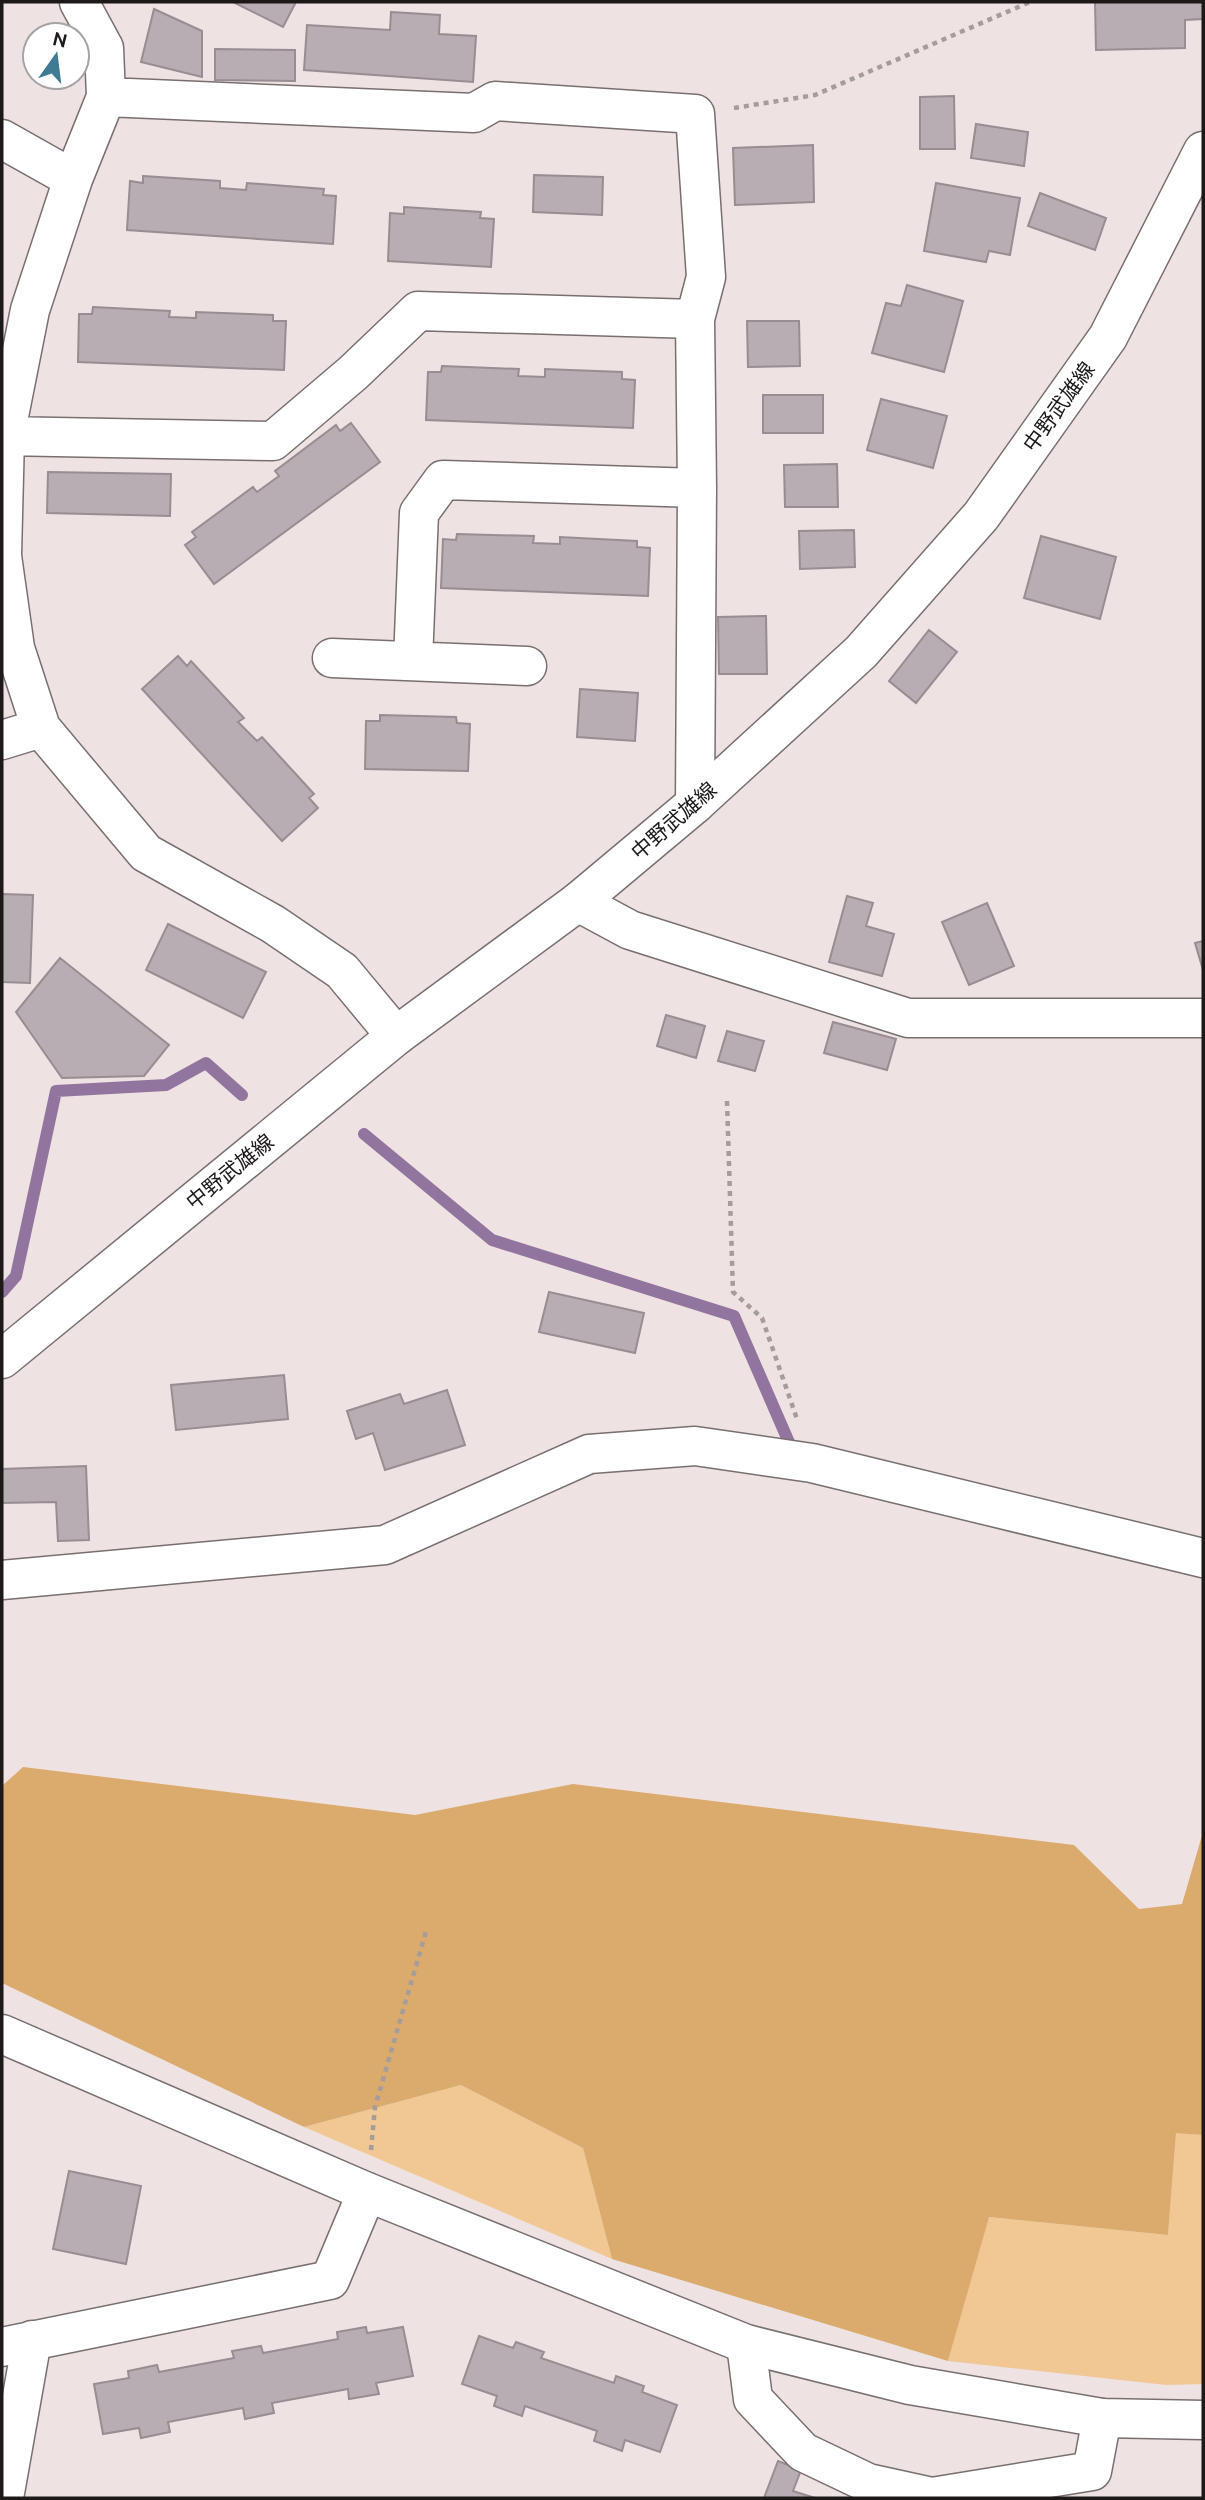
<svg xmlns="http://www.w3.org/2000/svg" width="1205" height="2500" font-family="Ubuntu,'Noto Sans JP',sans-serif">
<rect width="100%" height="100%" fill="#eee2e2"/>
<path fill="#f1c894" d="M461 2085 583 2148 612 2259 304 2127Z
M1176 2132 1203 2135V2384L1166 2385 948 2361 988 2217 1168 2235Z"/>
<path fill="#daab6d" d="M23 1767 415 1815 573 1784 1074 1845 1139 1909 1182 1904 1203 1832V2135L1176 2133 1168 2235 989 2217 948 2361 612 2259 583 2148 461 2085 304 2127 2 1983V1786Z"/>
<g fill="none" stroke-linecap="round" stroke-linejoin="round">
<path stroke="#92759f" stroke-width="12" d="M364 1134 492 1240 734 1316 791 1447 798 1449
M2 1292 16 1276 56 1091 166 1085 206 1063 242 1095"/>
</g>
<path fill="#b7adb2" stroke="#978d92" stroke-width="2" d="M233 2H296L283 27Z
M1095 2H1203V19L1185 20V48L1096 50Z
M154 9 202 31V77L141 62Z
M391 12 440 15 439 34 476 36 473 82 304 70 307 25 390 30Z
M215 49 295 50V81L215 80Z
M954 96 955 149H920V97Z
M976 124 1028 132 1024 166 971 158Z
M813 145 814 202 735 205 733 148Z
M534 175 603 177 602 215 533 212Z
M143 176 220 181V188L246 190 247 183 324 189 323 195 336 196 333 244 127 230 130 181 143 183Z
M936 183 1020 198 1010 255 989 251 986 262 924 251Z
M1040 193 1106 218 1095 250 1028 226Z
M404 207 481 212 480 218 494 219 491 267 388 261 390 213 404 214Z
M907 285 963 301 944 372 872 353 886 303 901 306Z
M93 307 170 311 169 317 196 318V312L273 315V321H286L284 370 78 362 79 314H92Z
M747 321H799L800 366 748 367Z
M442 366 519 369 518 376 545 377V369L622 372V379L635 380 633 428 426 420 428 372H441Z
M763 395H823V433H763Z
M881 399 947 416 933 468 867 450Z
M351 423 380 462 214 584 185 545 196 537 192 532 253 487 257 492 279 476 275 471 336 425 340 431Z
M837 464 838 507H785L784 465Z
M48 472 171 474 170 516 47 513Z
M854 530 855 567 800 569 799 531Z
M457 534 534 536 533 543 560 544V537L637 541V547L650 548 648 596 441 588 443 539 456 540Z
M1041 536 1116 557 1100 619 1024 598Z
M766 616 767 674H719L718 617Z
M929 630 957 652 916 703 889 681Z
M178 656 187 666 191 661 244 718 238 722 257 741 262 737 314 794 309 798 318 808 282 841 142 689Z
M580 689 638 693 635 741 577 737Z
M380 715 456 717 457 723 470 724 468 771 365 769 366 721H380Z
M2 894 33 895 30 983 2 982Z
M847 896 873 903 866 926 894 934 882 976 829 962Z
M987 903 1014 966 969 985 942 922Z
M168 924 266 972 243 1018 146 970Z
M1203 941V970L1195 943Z
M60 958 169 1045 144 1076 62 1078 16 1012Z
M666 1015 705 1026 696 1058 657 1046Z
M833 1022 896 1039 887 1070 824 1053Z
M727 1031 764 1041 755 1071 718 1061Z
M549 1292 644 1313 635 1353 539 1332Z
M284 1375 288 1419 176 1430 171 1385Z
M447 1390 465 1445 385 1470 373 1433 356 1439 347 1411 400 1394 404 1404Z
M86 1466 89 1540 58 1541 56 1502 2 1503V1469Z
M69 2171 141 2186 126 2264 53 2249Z
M366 2327 367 2333 403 2327 413 2376 376 2383 379 2394 349 2399 348 2389 272 2403 274 2413 245 2419 243 2408 168 2422 170 2432 141 2438 139 2428 103 2434 94 2384 129 2378 128 2371 157 2365 159 2372 234 2358 232 2351 261 2346 263 2353 338 2339 337 2332Z
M479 2336 513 2348 516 2342 544 2352 541 2358 614 2383 616 2376 644 2386 642 2392 677 2405 660 2452 625 2440 622 2451 594 2441 597 2431 525 2406 522 2416 494 2406 497 2396 462 2384Z
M778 2461 801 2470 793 2491 815 2498H764Z"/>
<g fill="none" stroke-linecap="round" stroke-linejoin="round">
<g stroke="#796f6f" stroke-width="41">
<path id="street" d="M106 97 474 113 495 101 695 114 706 277 695 319
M2 139 73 179
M2 436 273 441 353 373 418 311 695 319 697 488 695 804
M2 555 5 436 30 310 73 179 106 97 104 48 79 2
M2 556 15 648 41 728 146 853 273 924 342 971 396 1036
M332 658 527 666
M413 661 419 513 443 480 697 488
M2 740 41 728
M578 902 630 930 908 1018H1203
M2 1580 385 1545 589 1454 695 1446 812 1463 1203 1558
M746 2344 753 2399 803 2452 868 2483 932 2497 1092 2471 1102 2418
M2 2347 330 2280 367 2192
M4 2498 32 2340"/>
</g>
<g stroke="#796f6f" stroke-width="41">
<path id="secondary" d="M2 1359 396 1036 578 902 695 804 861 652 981 516 1108 337 1203 151
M2 2034 367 2192 746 2344 910 2385 1102 2418 1203 2420"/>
</g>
<path stroke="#a59c9c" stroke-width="4.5" stroke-dasharray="5 5" stroke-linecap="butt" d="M734 108 815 95 1030 2
M727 1101 733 1292 762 1318 797 1419
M371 2150 375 2107 427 1928"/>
<use href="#street" stroke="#fff" stroke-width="38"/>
<use href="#secondary" stroke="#fff" stroke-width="38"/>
</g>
<g text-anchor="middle" stroke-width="5" stroke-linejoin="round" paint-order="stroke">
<g font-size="21" fill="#1d1919" stroke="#fff">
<text transform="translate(1059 407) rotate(-54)" y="7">中野武雄線</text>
<text transform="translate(674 821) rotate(-41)" y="7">中野武雄線</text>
<text transform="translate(230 1172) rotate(-39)" y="7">中野武雄線</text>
</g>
</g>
<rect width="1205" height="2500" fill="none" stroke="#1d1919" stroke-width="7"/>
<g transform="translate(56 56) rotate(14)"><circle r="33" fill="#ffffff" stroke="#a5a3a3" stroke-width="2"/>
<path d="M0-5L12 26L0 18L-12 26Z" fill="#3f7b93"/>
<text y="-10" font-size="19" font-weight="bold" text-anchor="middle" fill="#1d1919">N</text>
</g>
</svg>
